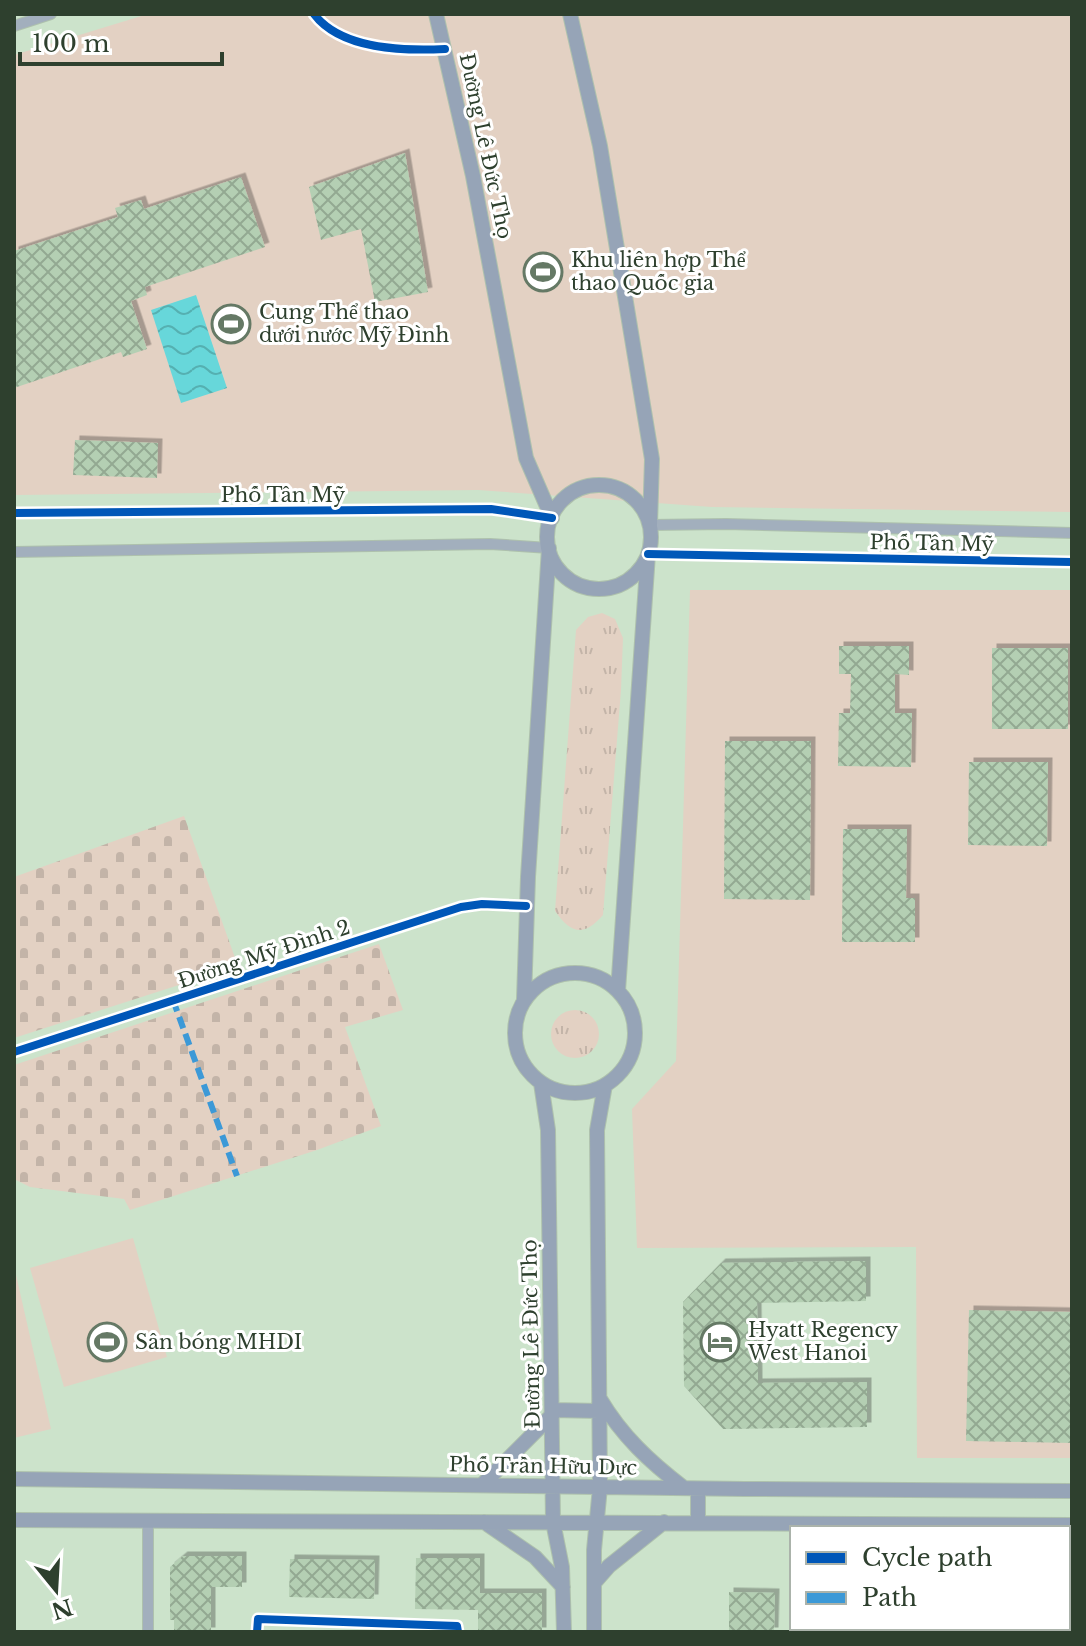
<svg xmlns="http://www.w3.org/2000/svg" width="1086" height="1646" font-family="'Libre Baskerville',serif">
<defs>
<pattern id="grass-tufts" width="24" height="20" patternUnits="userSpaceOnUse" patternTransform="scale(2)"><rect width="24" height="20" fill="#e3d1c3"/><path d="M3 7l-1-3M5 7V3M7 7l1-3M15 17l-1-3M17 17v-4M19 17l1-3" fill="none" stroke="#c3b4a8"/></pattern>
<pattern id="cemetery-stones" width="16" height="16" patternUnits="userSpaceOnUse" patternTransform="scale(2)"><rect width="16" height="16" fill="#e3d1c3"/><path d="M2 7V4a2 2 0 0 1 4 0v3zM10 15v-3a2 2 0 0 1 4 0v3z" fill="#c3b4a8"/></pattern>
<pattern id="water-waves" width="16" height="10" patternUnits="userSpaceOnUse" patternTransform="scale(2)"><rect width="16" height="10" fill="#67d7da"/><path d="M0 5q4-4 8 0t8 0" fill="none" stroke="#55b0b1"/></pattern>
<pattern id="building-cross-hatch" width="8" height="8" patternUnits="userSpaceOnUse" patternTransform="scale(2)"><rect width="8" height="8" fill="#b4cfb3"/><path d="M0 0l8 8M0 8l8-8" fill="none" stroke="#93a992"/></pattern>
<filter id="shadow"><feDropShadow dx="4.5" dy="-4.5" stdDeviation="0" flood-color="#0004"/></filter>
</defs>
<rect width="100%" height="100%" fill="#cce3cb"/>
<path fill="url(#grass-tufts)" d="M602 613 615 619 623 638 621 690 603 915C584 937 571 934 555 911L576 630 588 617Z
M551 1034a24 24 0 1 1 48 0a24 24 0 1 1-48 0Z"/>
<path fill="url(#cemetery-stones)" d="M184 816 238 966 14 1038V877Z
M379 944 403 1010 345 1027 381 1126 317 1150 130 1210 124 1199 30 1187 14 1179V1065Z"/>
<path fill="#e3d1c3" d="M148 14H1072V512L712 507 478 490 14 495V55Z
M690 590H1072V1458H917L916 1247 637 1248 632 1109 676 1061Z
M133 1238 167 1357 64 1387 30 1268Z
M14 1266 51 1429 14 1438Z"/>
<path fill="url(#water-waves)" d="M196 295 227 388 181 403 151 310Z"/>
<path fill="url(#building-cross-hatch)" filter="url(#shadow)" d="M405 153 428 292 375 302 361 229 321 240 309 187Z
M241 177 265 247 145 287 147 295 131 301 147 349 123 357 121 352 14 388V251L118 217 115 208 141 200 144 209Z
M75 440 158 443 157 478 73 475Z
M839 646H909V675L895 674V713H912L911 767 838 766 839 713H850L851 674H839Z
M992 648H1068V729H992Z
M725 741H811L810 900 724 899Z
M969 762H1048L1047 846 968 845Z
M843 829H907L906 898H915V942H842Z
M866 1261V1301L757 1303 758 1383 867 1382V1427L723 1429 684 1386 683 1302 721 1263Z
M969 1310 1072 1312V1443L966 1441Z
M183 1556H242V1587H211V1632H174V1620H170V1567Z
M416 1558H480V1593H542V1632L478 1631V1610L415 1609Z
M290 1559 375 1560 374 1599 289 1597Z
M729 1592 775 1593 774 1632H729Z"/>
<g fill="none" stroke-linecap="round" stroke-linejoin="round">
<g stroke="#aec1ad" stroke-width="12">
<path id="minor" d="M314 14C341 50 404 51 445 49
M14 26 51 14
M14 513 491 509 552 518
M650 525 726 524 1072 533
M14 552 490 544 549 548
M648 554 1072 562
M14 1052 461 907 482 904 526 906
M148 1522V1632
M257 1632 258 1619 457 1626 458 1632
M907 1632V1628"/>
</g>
<g stroke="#aec1ad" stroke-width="16">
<path id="secondary" d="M436 14 473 176 526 458 552 518
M570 14 600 146 652 459 650 525
M547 537a52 52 0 1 1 104 0a52 52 0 1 1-104 0Z
M515 1033a60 60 0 1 1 120 0a60 60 0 1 1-120 0Z
M618 991 648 554
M524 999 528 877 549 548
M541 1083 548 1130 553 1522 562 1567 564 1632
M600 1399C622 1436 650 1462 684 1488
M553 1410 599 1411
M14 1479 745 1489 1072 1491
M483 1484 553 1414
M698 1489V1522
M14 1520 1072 1525
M484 1522 535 1557 563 1587
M594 1583 609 1566 664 1522
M594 1632V1550L600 1487 597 1130 605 1085"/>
</g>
<use href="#minor" stroke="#a2afbd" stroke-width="10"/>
<use href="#secondary" stroke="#96a4b7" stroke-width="14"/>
<path stroke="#3c99d7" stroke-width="6" stroke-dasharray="12 6" stroke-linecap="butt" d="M173 1000 237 1176"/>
<g stroke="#fff" stroke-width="13">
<path id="cycleway" d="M314 14C341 50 404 51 445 49
M14 513 491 509 552 518
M648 554 1072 562
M14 1052 461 907 482 904 526 906
M257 1632 258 1619 457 1626 458 1632"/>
</g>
<use href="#cycleway" stroke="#0057b8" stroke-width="8"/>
</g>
<defs>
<g id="stadium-ring" transform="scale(2)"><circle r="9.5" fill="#fff" stroke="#657965" stroke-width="1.5"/><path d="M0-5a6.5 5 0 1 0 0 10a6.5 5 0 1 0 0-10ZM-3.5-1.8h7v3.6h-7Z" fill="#657965"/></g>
<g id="hotel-ring" transform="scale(2)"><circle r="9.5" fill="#fff" stroke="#657965" stroke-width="1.5"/><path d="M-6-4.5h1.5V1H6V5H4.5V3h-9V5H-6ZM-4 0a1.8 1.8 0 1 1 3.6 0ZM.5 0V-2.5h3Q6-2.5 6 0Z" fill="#657965"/></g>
</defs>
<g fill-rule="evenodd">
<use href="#stadium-ring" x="543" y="272"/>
<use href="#stadium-ring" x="231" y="324"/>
<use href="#stadium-ring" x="107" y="1342"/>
<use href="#hotel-ring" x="720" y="1342"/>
</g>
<g text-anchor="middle" stroke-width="6" stroke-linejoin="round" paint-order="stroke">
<g font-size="20" fill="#2e402e" stroke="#fff">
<text transform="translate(486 146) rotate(78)" y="7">Đường Lê Đức Thọ</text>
<text x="283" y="502">Phố Tân Mỹ</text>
<text transform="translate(932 543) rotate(1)" y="7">Phố Tân Mỹ</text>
<text transform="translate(264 954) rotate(-18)" y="7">Đường Mỹ Đình 2</text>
<text transform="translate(531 1334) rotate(-91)" y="7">Đường Lê Đức Thọ</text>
<text transform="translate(543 1466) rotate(1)" y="7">Phố Trần Hữu Dực</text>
</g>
<g font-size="20" fill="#2e402e" stroke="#fff" text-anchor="start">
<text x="571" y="267">Khu liên hợp Thể<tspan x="571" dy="23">thao Quốc gia</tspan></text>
<text x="259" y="319">Cung Thể thao<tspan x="259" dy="23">dưới nước Mỹ Đình</tspan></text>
<text x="748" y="1337">Hyatt Regency<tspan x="748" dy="23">West Hanoi</tspan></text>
<text x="135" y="1349">Sân bóng MHDI</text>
</g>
</g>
<rect width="1086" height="1646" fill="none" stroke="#2e402e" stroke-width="32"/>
<rect x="790" y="1526" width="280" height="104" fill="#ffffff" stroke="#abb3ab" stroke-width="2"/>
<rect x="806" y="1552" width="40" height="12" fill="#0057b8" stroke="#abb3ab" stroke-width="2"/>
<text x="862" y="1566" font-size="24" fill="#2e402e">Cycle path</text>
<rect x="806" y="1592" width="40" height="12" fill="#3c99d7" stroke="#abb3ab" stroke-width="2"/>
<text x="862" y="1606" font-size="24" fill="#2e402e">Path</text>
<g transform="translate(56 1590) rotate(162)" stroke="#ffffff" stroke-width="6" paint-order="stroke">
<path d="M0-6L14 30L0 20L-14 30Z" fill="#2e402e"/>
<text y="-12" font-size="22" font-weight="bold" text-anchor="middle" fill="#2e402e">N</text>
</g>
<path d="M20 52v12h202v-12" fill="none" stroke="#2e402e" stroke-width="4"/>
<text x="32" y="52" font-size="24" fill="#2e402e" stroke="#ffffff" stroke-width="6" paint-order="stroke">100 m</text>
</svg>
